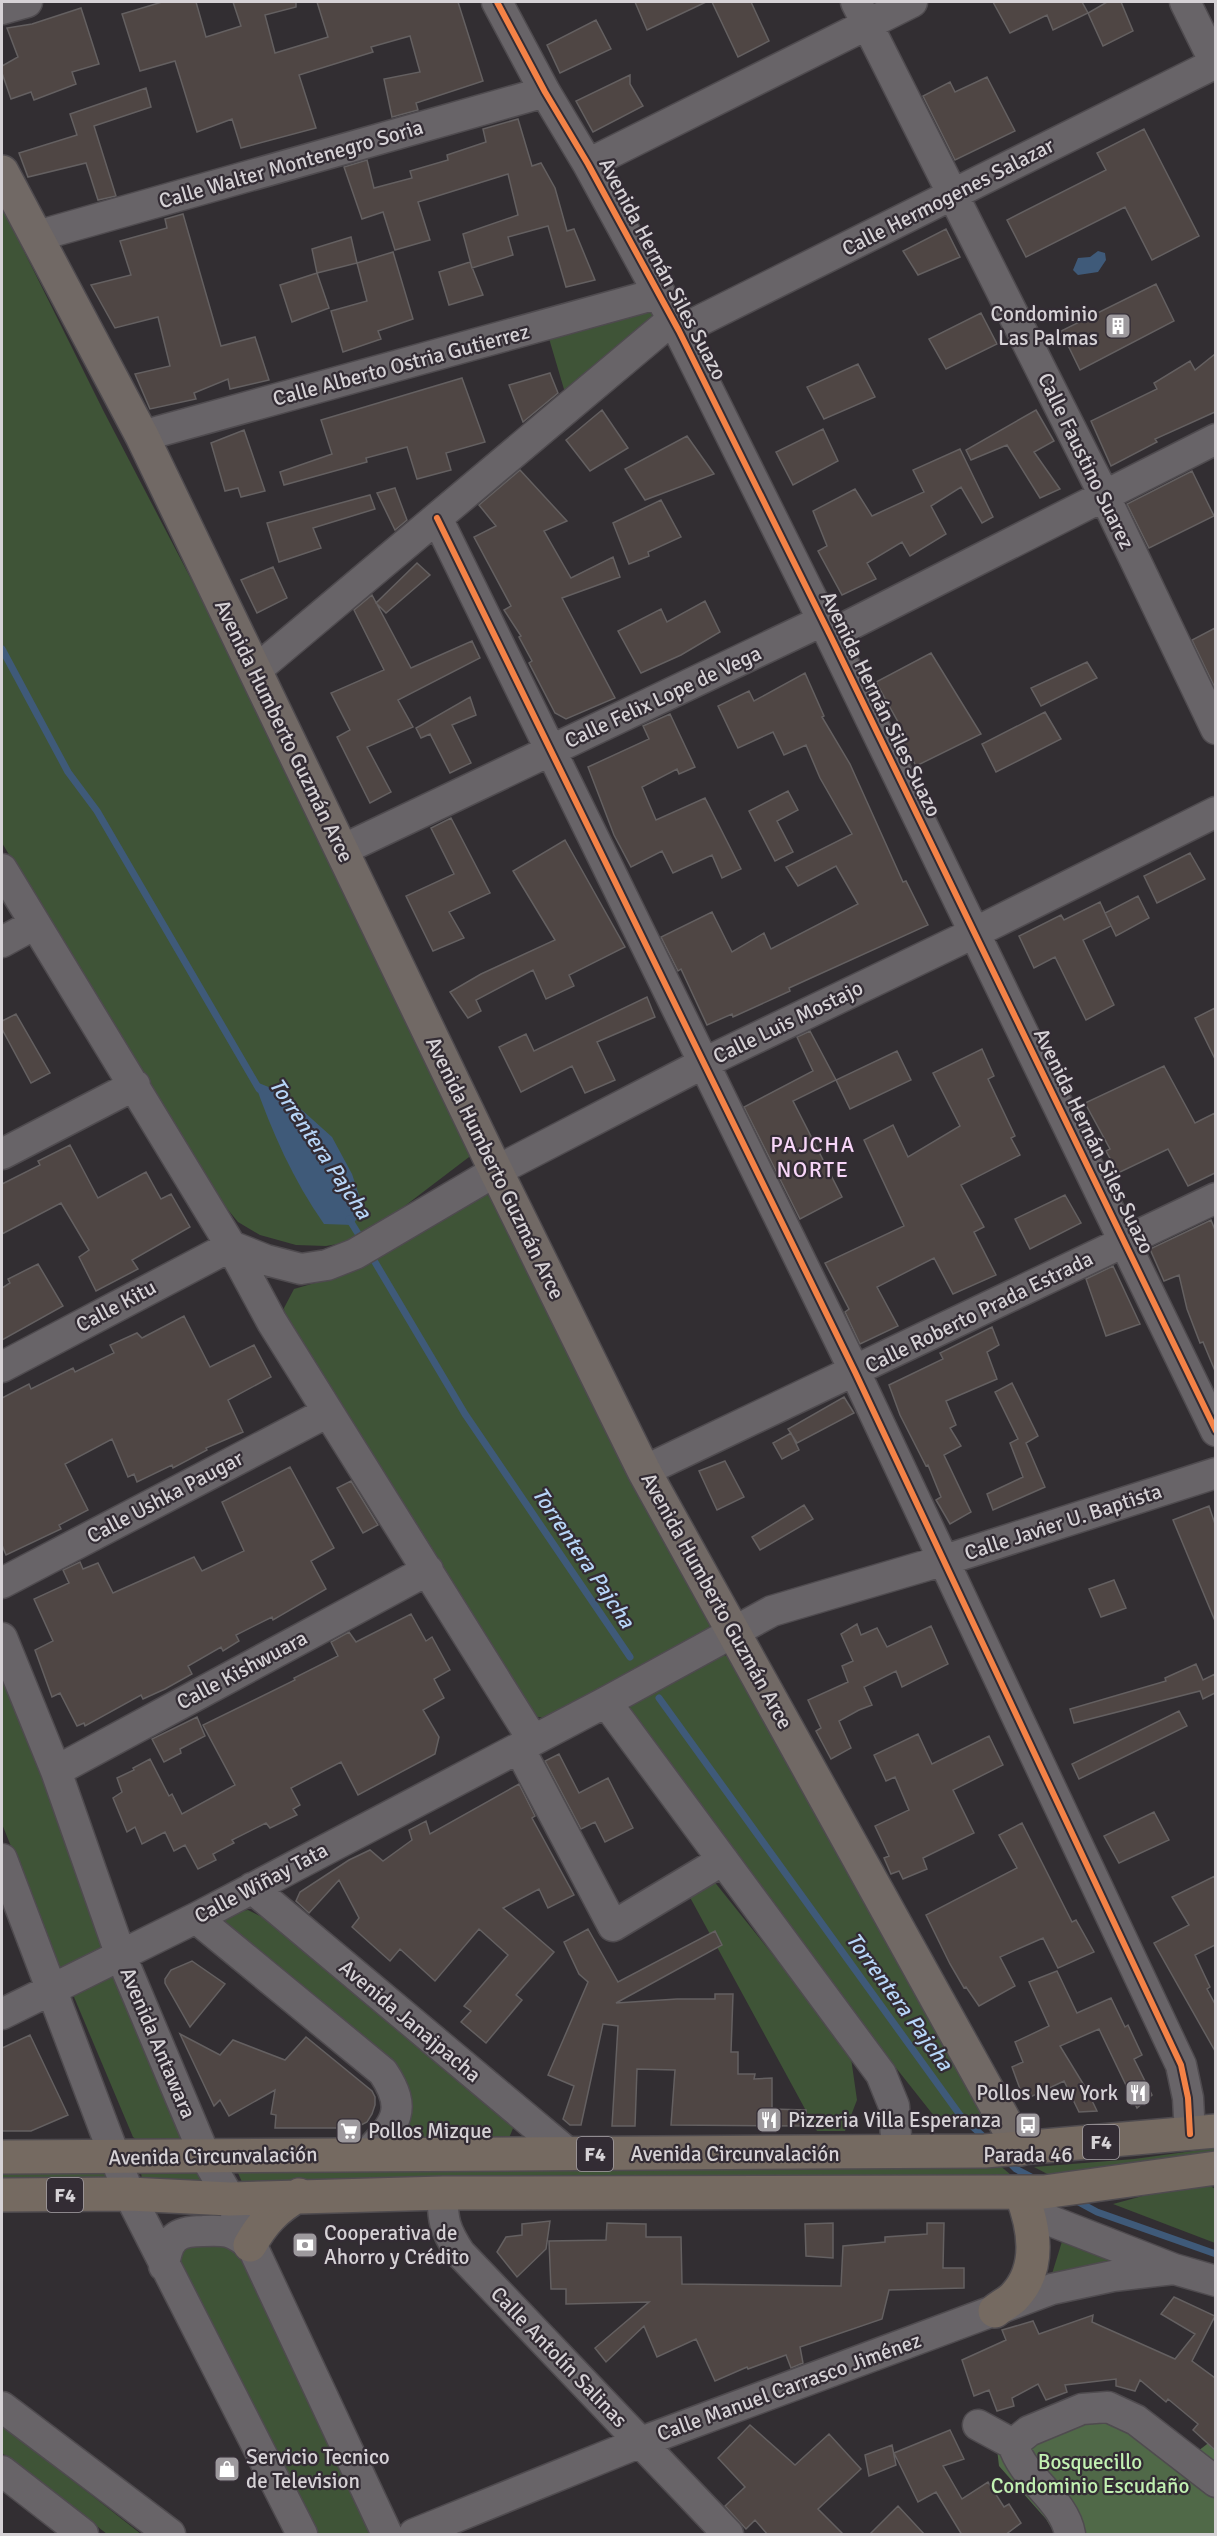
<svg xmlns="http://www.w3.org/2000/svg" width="1217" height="2536" font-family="Signika,sans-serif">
<rect width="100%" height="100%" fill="#322e32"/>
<path fill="#3f5437" d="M2 207 104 412 239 671 473 1154 385 1221 355 1241 326 1246 296 1245 260 1235 238 1222 215 1194 2 843Z
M648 306 656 323 566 396 548 335Z
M481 1192 489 1195 494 1201 710 1610 712 1630 550 1719 533 1716 430 1545 285 1318 284 1308 294 1289 332 1278Z
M715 1655 727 1656 733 1661 989 2122 988 2129 942 2126 828 1982 626 1712 627 1702Z
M2 1675 103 1938 105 1949 60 1968 2 1824Z
M713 1880 832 2029 851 2058 857 2100 845 2131H817L686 1890Z
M248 1910 268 1920 514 2126 509 2138 399 2140 405 2111 224 1922C228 1914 240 1911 248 1910Z
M114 1975 188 2140 138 2141 133 2137 74 1997 75 1994Z
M1215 2148V2159L1057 2179 1034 2167 1134 2159Z
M998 2164 1011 2175 242 2182 238 2173 684 2165Z
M108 2170 113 2183 2 2184V2171Z
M140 2170H203L207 2181H143Z
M1209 2185 1215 2189V2243L1113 2204 1150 2194Z
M1064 2235 1133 2261 1051 2277Z
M237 2243 372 2534H312L179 2261 182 2246Z
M2 2425 141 2534H107L2 2453Z"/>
<path fill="#506948" d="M1109 2412 1198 2451 1215 2438V2534H1055L1046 2519 999 2466 997 2449Z"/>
<path fill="#3f5a79" d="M1098 251 1105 253 1106 260 1098 272 1078 275 1073 270 1078 258 1090 257Z
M254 1081 283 1093 332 1137 352 1174 363 1207 353 1225 324 1224C293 1180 272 1132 254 1081Z"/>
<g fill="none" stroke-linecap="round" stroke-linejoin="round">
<path stroke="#3f5a79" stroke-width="7" d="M2 649 68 772 97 811 259 1089
M349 1219 362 1240
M369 1252 465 1414 630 1657
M659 1698 960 2115 986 2139
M1007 2160 1016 2169 1037 2180
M1073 2199 1097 2212 1216 2254"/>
</g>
<path fill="#4f4644" stroke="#646061" stroke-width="1.5" d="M162 2H196L206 37 241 26 233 2H296V7L265 15 275 53 328 37 317 2H458L483 81 416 103 418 110 392 117 384 79 420 72 410 36 371 47 373 52 299 75 316 128 241 148 232 119 197 132 175 61 140 71 122 14Z
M635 2H706L647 30Z
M712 2H751L769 41 738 57Z
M993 2H1082L1088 13 1053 30 1047 15 1010 33Z
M1107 2H1121L1133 31 1103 46 1088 13Z
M81 8 99 64 72 72 76 84 34 100 31 92 11 99 2 73V66L18 57 7 28 32 24Z
M596 20 611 49 560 73 547 45Z
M630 75V84L643 106 593 132 576 101Z
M987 77 1015 131 955 160 923 96 950 82 955 92Z
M146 88 151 107 94 126 116 196 98 200 86 163 28 177 19 153 77 135 70 114Z
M518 119 532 166 541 163 555 188 567 231 574 229 595 280 566 287 548 226 508 237 513 255 472 268 463 234 518 215 508 174 418 202 430 240 395 250 383 212 362 219 344 167 367 160 374 188 412 178 410 171 448 160 447 155 486 142 483 129Z
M1144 129 1199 236 1152 260 1125 207 1026 257 1007 220 1106 170 1097 153Z
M183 214 221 346 255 337 269 380 230 389 228 379 194 393 196 399 150 409 135 374 170 366 158 317 115 328 91 285 131 275 120 241 167 228 165 219Z
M946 229 960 257 918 275 903 251Z
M351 237 357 263 317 273 312 249Z
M393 252 413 319 378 331 381 339 343 352 331 311 367 301 357 263Z
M470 262 483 295 449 305 439 272Z
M317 273 329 308 292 322 280 285Z
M1156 284 1174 321 1080 370 1061 331Z
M981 313 997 344 946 369 929 339Z
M1215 354V412L1155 439 1157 442 1111 466 1091 421 1157 389 1154 383 1190 361 1195 370Z
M858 364 875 397 824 419 807 387Z
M550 373 558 393 523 422 509 385Z
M462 378 485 442 446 453 451 470 417 479 407 447 366 458 367 462 284 485 280 472 332 454 321 420Z
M602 410 628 448 590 471 566 440Z
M1036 410 1054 441 1034 452 1060 489 1040 498 1007 445 971 460 966 450Z
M823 429 838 461 793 485 776 452Z
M244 430 265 491 241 497 238 488 225 491 211 443Z
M687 436 714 474 645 500 625 469Z
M960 449 993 517 982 523 961 487 931 506 946 534 910 556 902 542 867 563 876 579 842 595 818 551 827 546 813 511 855 489 872 516 924 492 913 470Z
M520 470 567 521 544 531 571 578 613 557 620 577 562 598 615 698 566 719 555 713 529 663 532 661 519 637 521 636 504 610 511 606 474 537 496 526 479 505Z
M1192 471 1214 516 1149 548 1127 504Z
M395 488 407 520 395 530 377 493Z
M370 495 375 509 313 528 321 548 279 562 267 523Z
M661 500 681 537 648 552 649 556 629 564 613 523Z
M417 563 430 575 386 613 376 603Z
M273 567 287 598 257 613 241 580Z
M372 595 411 668 472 641 480 658 398 700 413 727 367 747 391 792 370 803 337 737 350 730 331 693 384 670 354 610Z
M705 601 720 632 681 655 641 673 618 631 661 609 667 622Z
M1215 628V688L1192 640Z
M931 653 981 734 916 766 894 724 898 722 876 682Z
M1087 662 1097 678 1041 706 1031 688Z
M805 673 824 716 822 717 850 764 903 882 906 881 928 925 789 988 790 991 733 1017 732 1014 707 1025 681 969 678 971 661 937 712 912 732 952 764 933 771 949 858 904 836 866 798 886 786 867 852 834 820 778 806 745 784 755 773 732 738 748 718 706 749 691 754 701Z
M470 697 476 715 452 725 471 763 450 773 430 734 421 738 416 728Z
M1045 712 1061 739 996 772 982 744Z
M670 714 695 767 679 774 677 769 642 787 656 820 705 798 741 869 722 878 712 855 673 873 662 851 631 867 614 835 588 767 649 739 643 726Z
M788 791 798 810 777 821 793 852 775 861 749 811Z
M451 818 490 893 449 912 464 938 433 951 406 896 454 874 431 828Z
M565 840 625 947 569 975 574 986 546 999 533 970 476 1000 481 1011 468 1018 450 992 481 974 555 940 513 871Z
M1190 853 1205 879 1157 903 1144 876Z
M1138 896 1149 918 1116 936 1105 913Z
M1100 902 1111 926 1083 940 1114 1005 1086 1020 1055 957 1034 968 1019 936 1061 915 1064 920Z
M647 997 655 1017 597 1042 615 1080 585 1093 572 1066 521 1092 499 1047 526 1034 534 1051Z
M1215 1008V1059L1195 1018Z
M16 1014 50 1073 31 1083 2 1029V1021Z
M810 1031 836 1080 793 1101 842 1197 800 1219 744 1107 813 1071 797 1037Z
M982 1049 994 1076 988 1079 1015 1136 1011 1138 1020 1155 961 1185 984 1227 974 1232 996 1275 953 1294 934 1258 877 1287 898 1326 860 1344 845 1312 849 1309 825 1263 904 1226 864 1140 893 1125 908 1157 960 1126 933 1073Z
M897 1051 911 1080 850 1109 836 1080Z
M1164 1066 1195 1123 1215 1113V1173L1188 1186 1168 1149 1118 1173 1106 1151 1110 1149 1085 1103Z
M70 1145 98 1198 146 1172 161 1199 171 1194 190 1227 132 1260 138 1269 96 1291 79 1257 89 1250 61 1203 2 1234V1184L40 1165 38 1161Z
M1065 1195 1081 1223 1030 1249 1015 1219Z
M1211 1220 1215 1230V1371L1203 1342 1200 1343 1187 1309 1179 1275 1164 1281 1150 1249Z
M38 1264 63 1306 2 1340V1288L10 1283 8 1279Z
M1113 1266 1140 1324 1106 1336 1086 1279Z
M184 1316 210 1367 254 1345 271 1377 228 1400 243 1432 206 1448 207 1450 173 1468 172 1465 137 1482 134 1474 128 1477 112 1439 65 1464 88 1510 59 1525 61 1529 6 1555 2 1545V1398L29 1384 31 1389 73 1368 75 1372 114 1353 110 1345 137 1333 142 1338Z
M992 1327 999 1345 987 1352 997 1379 946 1401 956 1425 950 1428 961 1446 944 1455 971 1512 950 1524 936 1500 941 1497 928 1465 926 1466 900 1415 889 1385 943 1359 940 1353Z
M1012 1383 1038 1436 1026 1443 1045 1487 993 1510 987 1494 1023 1477 1010 1443 1018 1439 995 1392Z
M844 1397 854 1413 797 1443 788 1429Z
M791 1433 799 1450 782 1459 773 1443Z
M725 1461 744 1497 717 1510 699 1471Z
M290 1467 334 1548 311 1561 326 1589 273 1620 272 1617 236 1635 239 1641 223 1651 221 1647 188 1666 192 1674 165 1689 143 1699 141 1695 85 1726 84 1723 77 1726 60 1693 52 1697 35 1650 53 1641 34 1599 69 1583 63 1570 80 1562 83 1569 98 1563 113 1593 194 1557 202 1571 244 1551 222 1502Z
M351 1481 378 1525 363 1533 337 1488Z
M804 1505 813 1519 760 1550 752 1537Z
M1209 1506 1215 1524V1621L1173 1520Z
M1114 1580 1126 1608 1101 1617 1089 1589Z
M411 1614 426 1641 432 1637 450 1670 434 1679 444 1698 423 1710 439 1737 435 1754 358 1795 341 1762 291 1788 300 1805 293 1809 297 1815 270 1828 266 1823 232 1840 234 1843 213 1854 216 1860 198 1869 185 1845 174 1851 165 1832 142 1844 135 1827 127 1832 113 1798 122 1792 117 1778 134 1770 133 1768 150 1759 169 1796 172 1794 182 1814 235 1785 203 1725 295 1680 294 1678 338 1656 331 1642 349 1632 356 1642Z
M857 1624 861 1635 877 1628 887 1647 931 1626 948 1664 902 1687 896 1671 864 1687 872 1705 859 1710 839 1721 851 1748 831 1759 816 1731 821 1728 808 1700 848 1682 842 1666 853 1661 841 1634Z
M1196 1664 1203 1680 1215 1674V1693L1203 1699 1200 1691 1074 1723 1070 1709 1166 1681 1165 1678Z
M1179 1711 1187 1726 1079 1779 1072 1764Z
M197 1717 205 1736 180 1749 181 1753 164 1762 152 1739Z
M918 1734 932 1764 989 1736 1003 1765 953 1790 974 1833 923 1858 927 1869 903 1879 899 1871 891 1874 884 1858 889 1856 875 1826 909 1810 895 1777 886 1781 874 1755Z
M559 1754 579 1793 608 1778 633 1828 605 1842 595 1822 581 1829 545 1761Z
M519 1784 535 1816 532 1818 574 1895 548 1908 539 1889 503 1908 554 1952 516 1995 522 2000 486 2043 461 2022 471 2011 464 2006 508 1955 479 1929 435 1981 400 1949 390 1961 352 1927 359 1918 339 1880 309 1913 296 1901 300 1892 349 1860 370 1850 383 1861 412 1840 409 1830 426 1821 430 1834Z
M1154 1812 1169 1840 1119 1863 1104 1836Z
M1022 1823 1072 1922 1076 1920 1094 1952 1058 1968 1043 1938 1000 1957 1015 1986 979 2006 966 1987 964 1988 950 1964 926 1915 1017 1868 999 1835Z
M1215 1876V1945L1195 1955 1210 1987 1207 1989 1215 2004V2051L1154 1943 1189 1925 1172 1897Z
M588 1929 618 1982 715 1931 722 1945 616 2003 677 1999H715V1994H733L731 2052H738V2074H755L754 2079 772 2078V2109L806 2110V2126L671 2125 675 2070 637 2069 635 2126H612L618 2026 603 2024 581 2125H570L563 2119 574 2086 548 2075 588 1982 579 1974 564 1942Z
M192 1961 225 1984 190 2027 165 1983V1979L171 1970Z
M1057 1971 1077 2013 1111 1998 1125 2027 1128 2025 1142 2055 1134 2059 1152 2095 1137 2108 1099 2029 1060 2046 1087 2090 1097 2111 1079 2112 1064 2081 1024 2100 1012 2067 1023 2062 1015 2042 1049 2026 1029 1982Z
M180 2034 220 2055 233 2040 285 2060 306 2037 372 2091 375 2097V2105L372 2114 367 2122 359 2126 348 2128H275L276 2115 271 2114 275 2090 229 2116 220 2100 214 2106Z
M30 2035 68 2115 31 2131H2V2048Z
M550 2221 546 2249 517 2277 497 2252 506 2237 522 2235V2224Z
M607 2223 646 2224V2237H681L682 2284 841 2286 843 2246 885 2242V2237L927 2234V2223H944L943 2268H964V2288L889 2290 882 2319 800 2347 803 2363 791 2368 786 2355 748 2369 747 2367 715 2381 696 2339 657 2357 644 2326 606 2362 595 2348 649 2302 566 2304V2289H551L549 2241 606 2240Z
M833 2223V2258L806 2256 805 2224Z
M1174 2297 1215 2316 1192 2361 1215 2378V2450L1193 2430 1198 2424 1168 2399 1166 2402 1140 2380 1135 2391 1116 2386V2379L1065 2385 1067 2392 1046 2400 1038 2384 1012 2398 1014 2406 997 2411 989 2390 974 2396 962 2360 1006 2340 1002 2330 1033 2321 1039 2334 1093 2315 1092 2322 1175 2359 1195 2334 1161 2314Z
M750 2425 795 2465 829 2434 861 2469 818 2509 844 2535H768L755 2520 746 2529 725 2506 745 2487 718 2458Z
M950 2430 964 2459 943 2466 962 2499 988 2482 1004 2507 1009 2504 1021 2523 1005 2535H962L936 2492 918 2502 894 2453Z
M892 2445 896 2465 869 2476 865 2455Z
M898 2506 925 2535H869Z"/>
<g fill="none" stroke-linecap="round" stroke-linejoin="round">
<g stroke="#4f4b4f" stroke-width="33">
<path id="minor" d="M497 2 545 92 588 164 679 331 830 635 1216 1431
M856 2 1105 497 1216 729
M1185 2 1216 65
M2 9 27 2
M588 164 912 2
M37 236 545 92
M679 331 1216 63
M142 436 660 293
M437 518 855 1372 1181 2065 1188 2098 1190 2134
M830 635 1216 439
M255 671 673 319
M342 850 822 621
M2 869 231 1246 272 1322 533 1740
M2 942 35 924
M2 1154 135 1085
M2 1367 231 1246 266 1260 301 1269 327 1265 355 1254 496 1171 704 1063 974 933 1216 812
M644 1471 1216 1198
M2 1583 328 1412
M2 1638 56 1771 121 1956 205 2156 230 2199 387 2534
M606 1702 881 2074 894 2106 897 2153
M519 1748 613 1926 723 1860
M56 1771 428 1570
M2 1859 129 2194 302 2534
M252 1888 569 2154
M196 1918 383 2072C409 2111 395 2124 366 2155
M2 2014 196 1918 606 1702 772 1611 945 1560 1216 1473
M443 2193C442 2220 445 2230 460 2253L728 2534
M1028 2212 1174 2269 1216 2281
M164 2266C168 2238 176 2231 203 2231 226 2230 232 2230 250 2245
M2 2407 170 2534
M978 2425 1013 2444
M2 2471 83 2534
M414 2534 641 2442 1052 2289 1113 2276 1174 2269
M1070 2534C1064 2499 1023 2479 1013 2444L1029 2431 1082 2409 1108 2407 1136 2420 1216 2482"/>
</g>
<g stroke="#4f4b4f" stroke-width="36">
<path id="major" d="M2 172 142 436 496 1171 644 1471 1020 2149"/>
</g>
<g stroke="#4f4b4f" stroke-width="36">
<path id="highway" d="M2 2157 985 2151 1216 2131
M2 2195 129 2194 230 2199 443 2193 1044 2192 1216 2168
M250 2245C263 2222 276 2208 299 2195
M995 2311C1001 2306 1009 2302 1014 2297 1042 2268 1034 2226 1021 2193"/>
</g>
<use href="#minor" stroke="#686468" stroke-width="30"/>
<use href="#major" stroke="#716965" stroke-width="33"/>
<use href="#highway" stroke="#756a61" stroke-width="33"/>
<g stroke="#332c34" stroke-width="10">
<path id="cycleway" d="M497 2 545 92 588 164 679 331 830 635 1216 1431
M437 518 855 1372 1181 2065 1188 2098 1190 2134"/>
</g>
<use href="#cycleway" stroke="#f48246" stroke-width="6"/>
</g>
<defs>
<g id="building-square" transform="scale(1.35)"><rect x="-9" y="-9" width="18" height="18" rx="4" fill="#9d999d" stroke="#332c34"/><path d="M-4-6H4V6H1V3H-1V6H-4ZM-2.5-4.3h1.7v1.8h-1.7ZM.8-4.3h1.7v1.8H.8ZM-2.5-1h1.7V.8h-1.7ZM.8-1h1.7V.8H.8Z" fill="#fff"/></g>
<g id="restaurant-square" transform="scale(1.35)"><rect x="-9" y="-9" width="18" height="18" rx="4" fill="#9d999d" stroke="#332c34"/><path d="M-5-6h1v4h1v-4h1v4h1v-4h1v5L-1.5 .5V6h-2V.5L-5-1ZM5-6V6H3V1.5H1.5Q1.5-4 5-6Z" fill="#fff"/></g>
<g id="bus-square" transform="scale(1.35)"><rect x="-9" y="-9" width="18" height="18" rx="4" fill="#9d999d" stroke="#332c34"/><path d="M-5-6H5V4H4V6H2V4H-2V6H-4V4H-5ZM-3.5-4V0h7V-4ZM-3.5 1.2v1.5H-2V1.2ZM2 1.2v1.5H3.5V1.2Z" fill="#fff"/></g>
<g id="supermarket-square" transform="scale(1.35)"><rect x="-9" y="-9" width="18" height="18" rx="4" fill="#9d999d" stroke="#332c34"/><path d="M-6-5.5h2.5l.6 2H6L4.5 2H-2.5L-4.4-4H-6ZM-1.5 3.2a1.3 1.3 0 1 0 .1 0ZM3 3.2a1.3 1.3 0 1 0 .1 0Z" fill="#fff"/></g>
<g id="bank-square" transform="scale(1.35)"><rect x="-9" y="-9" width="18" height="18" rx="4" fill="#9d999d" stroke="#332c34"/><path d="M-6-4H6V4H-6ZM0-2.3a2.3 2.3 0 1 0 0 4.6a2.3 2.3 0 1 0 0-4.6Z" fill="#fff"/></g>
<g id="shop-square" transform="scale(1.35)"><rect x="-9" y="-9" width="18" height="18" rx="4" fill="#9d999d" stroke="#332c34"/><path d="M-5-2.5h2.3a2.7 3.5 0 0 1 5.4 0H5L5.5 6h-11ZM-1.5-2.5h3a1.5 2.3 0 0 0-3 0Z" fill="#fff"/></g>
</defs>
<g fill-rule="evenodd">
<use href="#building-square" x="1118" y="326"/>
<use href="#restaurant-square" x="1138" y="2093"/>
<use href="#restaurant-square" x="769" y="2120"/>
<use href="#bus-square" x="1028" y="2125"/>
<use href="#supermarket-square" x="349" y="2131"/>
<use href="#bank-square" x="305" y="2245"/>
<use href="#shop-square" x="227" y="2469"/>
</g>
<g text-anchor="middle" stroke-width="4.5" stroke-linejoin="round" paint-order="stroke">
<g fill="#332c34" stroke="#a5a0a5" stroke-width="1.5">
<rect x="1083" y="2125" width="36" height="34" rx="4.5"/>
<rect x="577" y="2137" width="36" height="34" rx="4.5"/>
<rect x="47" y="2178" width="36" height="34" rx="4.5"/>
</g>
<g font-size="20" font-weight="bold" fill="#d6d2d6">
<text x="1101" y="2149">F4</text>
<text x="595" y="2161">F4</text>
<text x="65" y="2202">F4</text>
</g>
<g font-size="21" fill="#d6d2d6" stroke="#332c34">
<text transform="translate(291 164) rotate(-16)" y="7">Calle Walter Montenegro Soria</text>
<text transform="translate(948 197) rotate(-27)" y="7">Calle Hermogenes Salazar</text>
<text transform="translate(663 269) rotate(62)" y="7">Avenida Hernán Siles Suazo</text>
<text transform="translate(401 365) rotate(-15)" y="7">Calle Alberto Ostria Gutierrez</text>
<text transform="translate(1086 461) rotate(64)" y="7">Calle Faustino Suarez</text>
<text transform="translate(663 697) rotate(-25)" y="7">Calle Felix Lope de Vega</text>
<text transform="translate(881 704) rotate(64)" y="7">Avenida Hernán Siles Suazo</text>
<text transform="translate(284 731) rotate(64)" y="7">Avenida Humberto Guzmán Arce</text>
<text transform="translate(788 1022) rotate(-26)" y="7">Calle Luis Mostajo</text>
<text transform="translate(1094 1141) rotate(64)" y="7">Avenida Hernán Siles Suazo</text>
<text transform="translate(495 1168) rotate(64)" y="7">Avenida Humberto Guzmán Arce</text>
<text transform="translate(116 1306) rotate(-28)" y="7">Calle Kitu</text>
<text transform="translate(979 1312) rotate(-26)" y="7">Calle Roberto Prada Estrada</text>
<text transform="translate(165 1497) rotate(-28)" y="7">Calle Ushka Paugar</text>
<text transform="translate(1063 1522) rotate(-18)" y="7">Calle Javier U. Baptista</text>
<text transform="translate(717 1601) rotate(61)" y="7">Avenida Humberto Guzmán Arce</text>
<text transform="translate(242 1670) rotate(-28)" y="7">Calle Kishwuara</text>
<text transform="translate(261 1883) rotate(-28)" y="7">Calle Wiñay Tata</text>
<text transform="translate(410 2021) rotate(40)" y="7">Avenida Janajpacha</text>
<text transform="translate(158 2043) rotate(67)" y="7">Avenida Antawara</text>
<text x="735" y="2161">Avenida Circunvalación</text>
<text transform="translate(213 2156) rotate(-1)" y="7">Avenida Circunvalación</text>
<text transform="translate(559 2357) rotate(46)" y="7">Calle Antolín Salinas</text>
<text transform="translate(789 2387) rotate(-20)" y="7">Calle Manuel Carrasco Jiménez</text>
</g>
<g font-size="21" fill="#d6d2d6" stroke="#332c34" text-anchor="start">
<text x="1098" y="321" text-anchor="end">Condominio<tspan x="1098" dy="24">Las Palmas</tspan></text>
<text x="1118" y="2100" text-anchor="end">Pollos New York</text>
<text x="788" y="2127">Pizzeria Villa Esperanza</text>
<text x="368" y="2138">Pollos Mizque</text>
<text x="1028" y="2162" text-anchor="middle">Parada 46</text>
<text x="324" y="2240">Cooperativa de<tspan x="324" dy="24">Ahorro y Crédito</tspan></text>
<text x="246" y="2464">Servicio Tecnico<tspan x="246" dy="24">de Television</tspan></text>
</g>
<g font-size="21" fill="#c2f1b2" stroke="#332c34">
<text x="1090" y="2469">Bosquecillo<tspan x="1090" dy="24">Condominio Escudaño</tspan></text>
</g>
<g font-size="22" letter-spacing="1.5" fill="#f8d6f9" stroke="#332c34">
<text x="813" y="1152">PAJCHA<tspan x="813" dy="25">NORTE</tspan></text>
</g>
<g font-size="22" font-style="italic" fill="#b7d5f7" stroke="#332c34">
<text transform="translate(321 1148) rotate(56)" y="8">Torrentera Pajcha</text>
<text transform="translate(584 1557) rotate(56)" y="8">Torrentera Pajcha</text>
<text transform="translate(900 2001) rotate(54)" y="8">Torrentera Pajcha</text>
</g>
</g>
<rect width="1217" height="2536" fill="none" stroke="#d6d2d6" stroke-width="6"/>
</svg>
